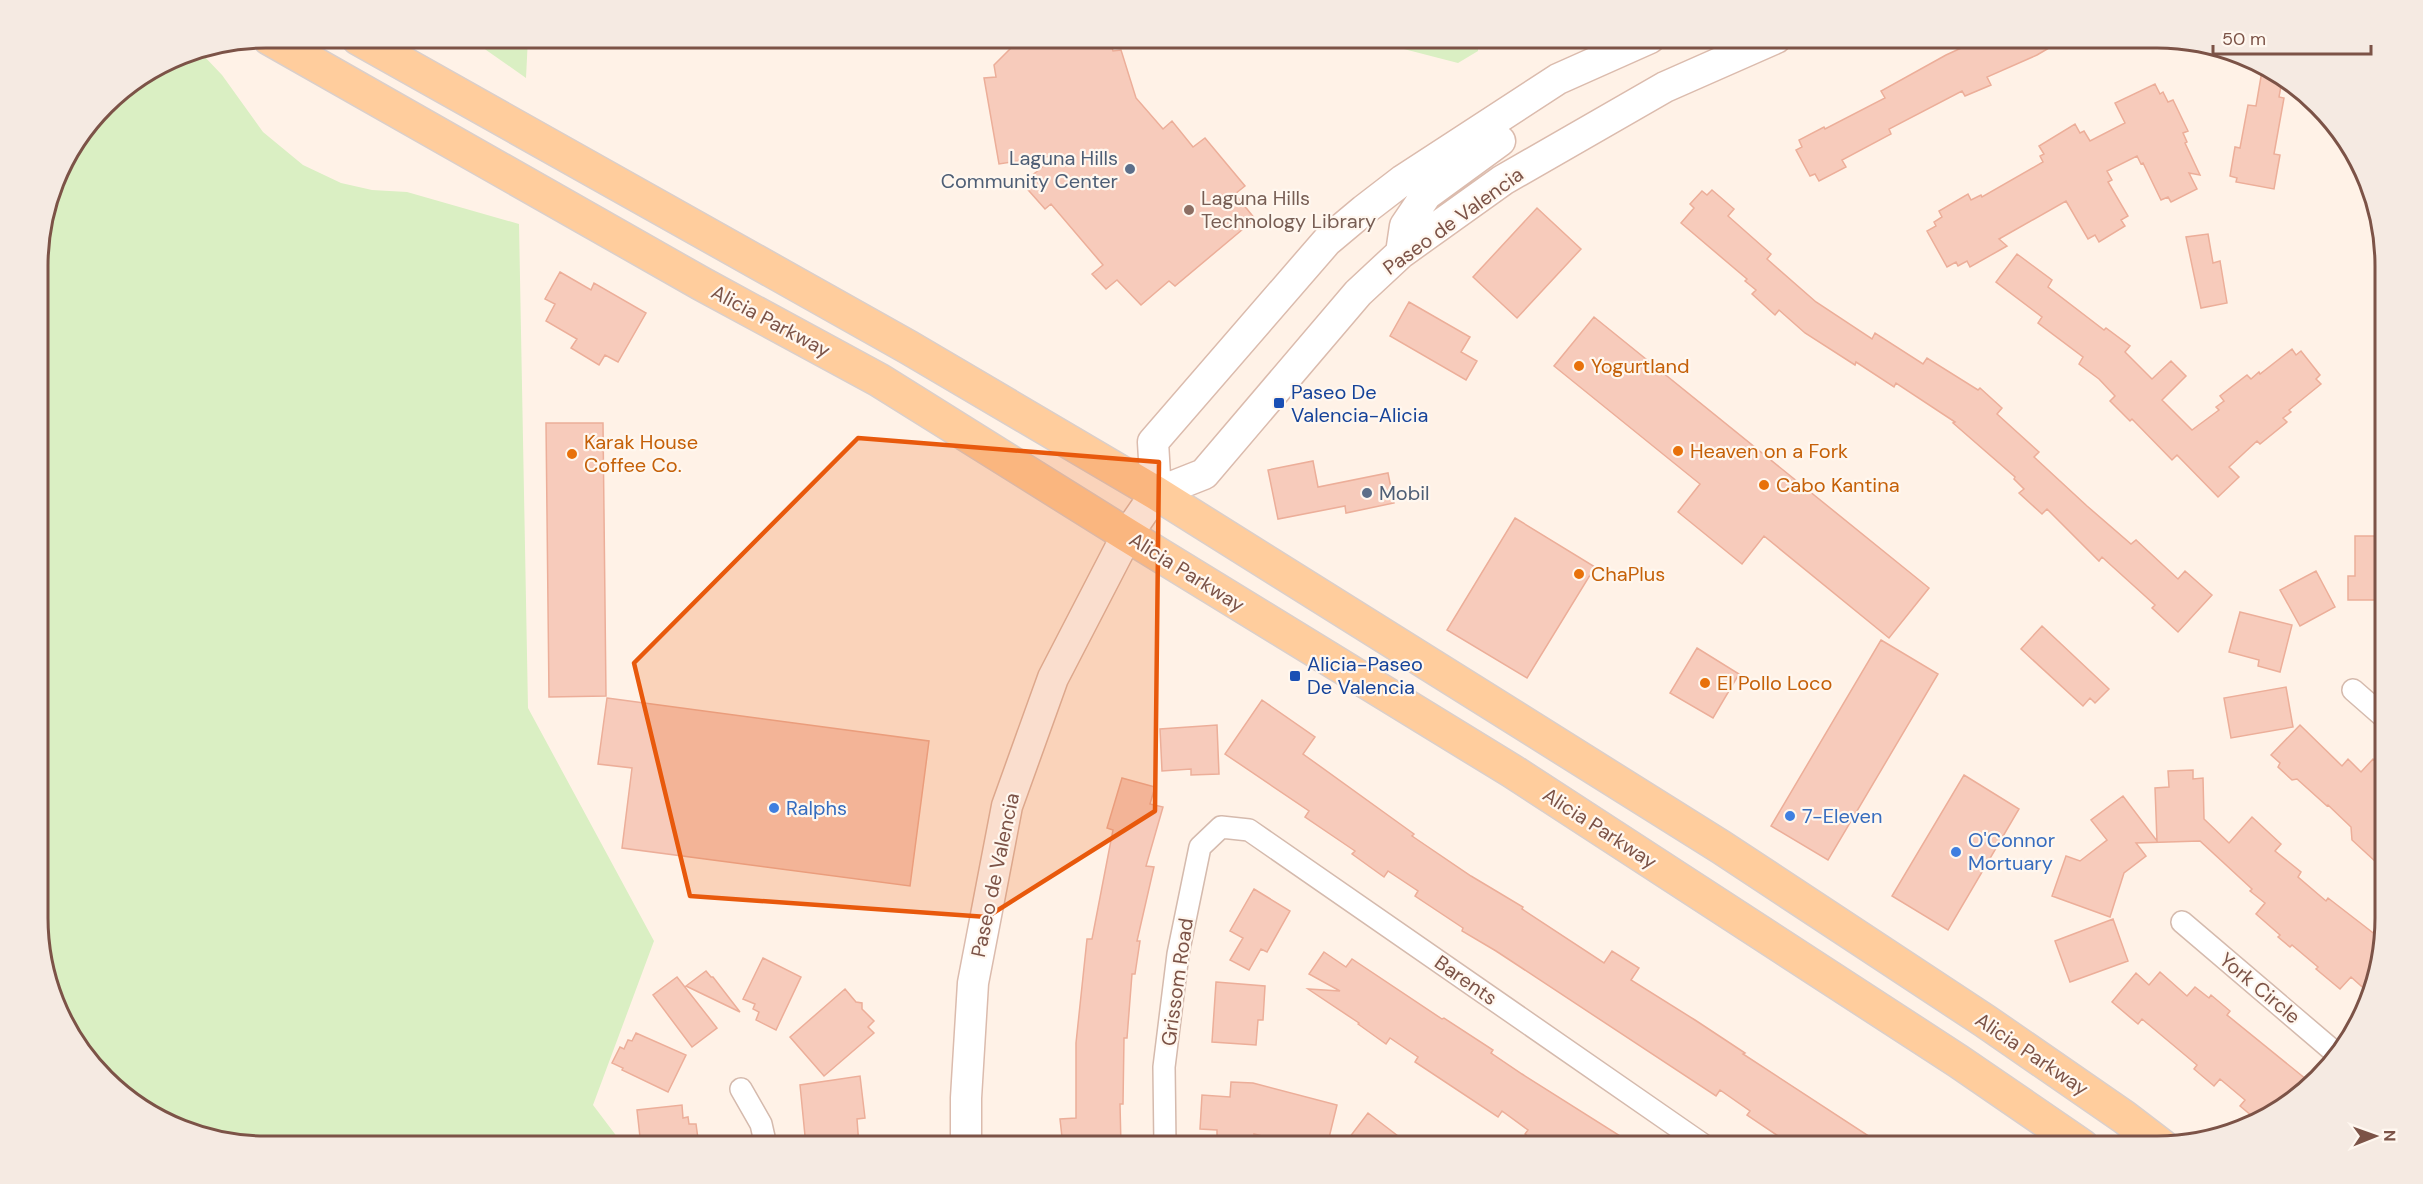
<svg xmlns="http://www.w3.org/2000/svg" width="2423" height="1184" font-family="'DM Sans',sans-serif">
<rect width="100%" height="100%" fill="#fff2e7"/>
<path fill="#daefc3" d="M469 38H528L526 78Z
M1393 38H1478V51L1458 63 1396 47Z
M197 51 203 55 222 75 263 132 303 165 341 183 372 190 407 192 519 224 528 708 654 941 593 1105 624 1146H266L165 1123 84 1057 55 1005 40 949 38 250 61 164 115 94 179 55Z"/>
<path fill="#f7cbbb" stroke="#ecae99" stroke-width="1.5" d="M1036 38H1109L1113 51 1121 50 1136 98 1163 129 1172 121 1193 147 1205 138 1245 186 1235 194 1255 219 1175 286 1169 281 1141 305 1117 280 1106 289 1092 274 1103 265 1051 204 1045 209 1022 183 1058 155 999 164 984 78 996 77 994 65 1013 46 1029 45Z
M1992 38H2066L2037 55 1987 77 1991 85 1965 96 1962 91 1889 129 1891 134 1842 160 1846 167 1819 181 1815 174 1810 176 1796 150 1802 147 1799 140 1824 127 1825 129 1885 98 1881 91 1946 55 1972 43 1973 46Z
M2263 65 2282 81 2279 97 2284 98 2274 154 2280 155 2274 189 2236 182 2237 178 2230 176 2235 147 2240 148 2248 105 2256 106Z
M2155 84 2160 94 2163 92 2168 102 2173 100 2188 131 2183 133 2187 142 2185 143 2200 175 2189 173 2197 189 2171 202 2168 197 2161 200 2143 163 2141 164 2137 156 2107 171 2112 180 2108 182 2128 216 2121 220 2125 226 2099 242 2095 235 2088 239 2066 201 1999 239 2007 246 1970 267 1967 261 1958 266 1956 262 1947 267 1927 231 1936 226 1934 222 1942 217 1939 211 1968 194 1971 200 1981 195 1982 197 2043 162 2040 156 2044 154 2039 146 2075 124 2080 133 2084 131 2090 141 2125 123 2115 103Z
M1712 190 1734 209 1728 216 1771 254 1767 259 1816 302 1872 339 1875 333 1923 364 1927 358 1978 390 1980 388 2002 408 1997 414 2039 452 2034 457 2087 506 2131 544 2136 540 2178 579 2185 571 2212 595 2178 632 2152 608 2155 605 2113 567 2102 557 2099 561 2047 509 2042 514 2019 493 2024 489 2014 479 2015 477 1953 423 1955 422 1896 383 1894 387 1856 362 1855 365 1805 333 1779 310 1775 315 1752 294 1756 290 1745 281 1747 279 1681 223 1694 208 1690 204 1702 191 1707 195Z
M1537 208 1581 249 1517 318 1473 277Z
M2208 234 2213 263 2220 261 2227 303 2201 308 2186 237Z
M2017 254 2052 280 2048 287 2104 330 2106 328 2130 346 2125 352 2152 379 2171 361 2186 376 2162 400 2192 430 2219 410 2216 407 2224 401 2220 396 2247 375 2251 379 2259 372 2260 374 2292 349 2296 355 2301 351 2320 375 2316 379 2321 384 2289 410 2291 412 2283 418 2287 422 2260 444 2257 441 2229 467 2239 477 2218 497 2177 455 2172 460 2132 419 2130 421 2110 401 2115 396 2099 379 2079 364 2083 357 2038 323 2042 317 1996 282Z
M560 272 591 290 594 283 646 313 618 362 605 355 599 365 571 348 577 339 546 321 555 304 545 299Z
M1409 302 1470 337 1461 352 1477 361 1466 380 1390 336Z
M1594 317 1929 588 1889 638 1764 536 1742 564 1678 512 1700 484 1554 366Z
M546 423H603L606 696 549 697Z
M1313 461 1318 487 1388 473 1394 503 1346 513 1345 506 1278 519 1268 470Z
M1515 518 1595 567 1527 678 1447 630Z
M2355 536H2384L2385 583H2378V600H2348V576H2355Z
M2316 571 2335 607 2300 626 2280 590Z
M2240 612 2292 625 2280 672 2258 666 2259 660 2229 652Z
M2042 626 2109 689 2095 703 2090 698 2083 706 2021 649Z
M1881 640 1938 674 1828 860 1771 826Z
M1697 648 1739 674 1713 718 1670 693Z
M2286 687 2293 727 2231 738 2224 698Z
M607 698 929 741 910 886 622 848 632 768 598 764Z
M1262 700 1315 737 1303 754 1414 834 1412 836 1471 876 1523 907 1522 909 1604 963 1612 951 1639 968 1631 980 1695 1020 1745 1053 1743 1054 1884 1146H1793L1747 1115 1750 1111 1720 1090 1716 1096 1496 951 1462 931 1463 928 1415 896 1418 891 1388 871 1384 877 1352 854 1355 851 1305 817 1309 811 1225 754Z
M1217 725 1219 774 1191 775V769L1162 771 1160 729Z
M2300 725 2342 766 2348 759 2361 772 2373 759 2385 770V779L2378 786 2385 793V854L2377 863 2352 840 2351 827 2328 805 2327 806 2297 779 2292 780 2278 767 2280 763 2271 755Z
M2193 770V779L2203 778 2204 819 2229 843 2252 817 2281 844 2275 851 2301 872 2298 877 2326 901 2328 898 2381 939 2368 992 2351 977 2340 989 2316 969 2318 967 2292 945 2290 947 2278 937 2280 935 2256 914 2265 903 2250 891 2252 889 2200 841 2136 843 2146 856 2124 873 2110 917 2052 896 2066 856 2080 861 2107 840 2091 820 2123 796 2157 841 2155 788 2169 787 2168 771Z
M1964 775 2019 809 1948 930 1892 896Z
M1122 778 1155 787 1150 804 1163 807 1146 866 1154 867 1137 941H1140L1135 974H1132L1127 1038H1124L1123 1104H1120L1121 1146H1063L1060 1119 1076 1118V1043L1087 939H1092L1113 830 1107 828Z
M1254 889 1290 911 1267 952 1261 949 1249 970 1230 960 1243 938 1230 931Z
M2113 919 2128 961 2070 982 2055 941Z
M1324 952 1346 967 1352 959 1442 1019 1444 1018 1493 1050 1491 1053 1522 1074 1636 1146H1543L1525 1134 1528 1130 1502 1111 1498 1117 1415 1062 1418 1057 1390 1038 1386 1044 1358 1024 1359 1023 1308 989 1340 991 1309 974Z
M763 958 801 977 776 1030 756 1020 759 1012 753 1009 755 1004 743 999Z
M706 971 711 977H713L740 1012 686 986Z
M2160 972 2187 996 2195 987 2209 998 2211 995 2230 1011 2227 1015 2312 1084 2284 1108 2258 1121 2240 1106 2245 1100 2220 1079 2214 1086 2194 1069 2197 1065 2142 1019 2138 1024 2112 1002 2136 973 2149 985Z
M677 977 717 1028 692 1047 653 995Z
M1216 982 1265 986 1263 1020H1258L1256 1045 1212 1042Z
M845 989 856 1002 862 1003V1009L874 1021 868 1027 874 1033 824 1076 790 1037Z
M636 1033 686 1055 668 1092 622 1070 623 1068 612 1063 620 1047 624 1049 628 1040 632 1041Z
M860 1076 865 1118 857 1119 859 1146H806L800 1085Z
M1231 1082 1253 1083 1337 1105 1327 1146H1287L1288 1142 1254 1134V1143L1228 1142V1139H1217V1130L1200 1129 1202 1095 1230 1097Z
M682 1105 683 1118 688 1117 689 1124H696L699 1146H641L637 1110Z
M1368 1113 1411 1146H1343Z"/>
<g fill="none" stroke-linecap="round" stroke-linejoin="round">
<g stroke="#d5baad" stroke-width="24">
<path id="street" d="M2353 690 2385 718
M2182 922 2338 1055
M741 1089 761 1124 766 1146
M1165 1146 1164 1067 1178 954 1200 847 1221 827 1249 830 1705 1146"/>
</g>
<g stroke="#dbbbad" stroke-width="33">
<path id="secondary" d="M1401 253 1405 226 1426 195 1500 141
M1156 493 1153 442 1327 241 1364 210 1403 180 1558 79 1650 38
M966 1146V1098L973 983 1007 806 1053 678 1127 535 1156 493 1204 474 1358 293 1401 253 1503 180 1665 87 1776 38"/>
</g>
<g stroke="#dacfcb" stroke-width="36">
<path id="primary" d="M269 38 702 284 879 380 1127 535 1512 771 1958 1061 2082 1146
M358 38 908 347 1156 493 1721 847 1985 1021 2124 1117 2162 1146"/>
</g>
<use href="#street" stroke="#fff" stroke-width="21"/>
<use href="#secondary" stroke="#fff" stroke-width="30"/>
<use href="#primary" stroke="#ffcd9d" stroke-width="33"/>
</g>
<path fill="#e8590c" fill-opacity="0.2" stroke="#e8590c" stroke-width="4.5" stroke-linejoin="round" d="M858 438 1159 462 1155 811 987 917 690 896 634 663Z"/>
<g fill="#5c6f8a" stroke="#fff7ef" stroke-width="2">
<circle cx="1130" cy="169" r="6"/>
<circle cx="1367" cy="493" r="6"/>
</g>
<circle fill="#8d6e63" stroke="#fff7ef" stroke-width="2" cx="1189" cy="210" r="6"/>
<g fill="#e8710a" stroke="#fff7ef" stroke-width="2">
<circle cx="1579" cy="366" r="6"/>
<circle cx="1678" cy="451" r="6"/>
<circle cx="572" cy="454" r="6"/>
<circle cx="1764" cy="485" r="6"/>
<circle cx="1579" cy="574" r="6"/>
<circle cx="1705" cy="683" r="6"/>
</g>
<g fill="#1a4fb4" stroke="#fff7ef" stroke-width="2">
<rect x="1273" y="397" width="12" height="12" rx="3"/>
<rect x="1289" y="670" width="12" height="12" rx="3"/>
</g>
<g fill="#3f7fe0" stroke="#fff7ef" stroke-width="2">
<circle cx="774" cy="808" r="6"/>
<circle cx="1790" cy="816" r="6"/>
<circle cx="1956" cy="852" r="6"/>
</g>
<g text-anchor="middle" stroke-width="4.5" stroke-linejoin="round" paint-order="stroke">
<g font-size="20" fill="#4e5e75" stroke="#fff7ef" text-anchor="end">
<text x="1118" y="165">Laguna Hills<tspan x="1118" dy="23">Community Center</tspan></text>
<text x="1379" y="500" text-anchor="start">Mobil</text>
</g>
<g font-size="20" fill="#785e54" stroke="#fff7ef" text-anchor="start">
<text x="1201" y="205">Laguna Hills<tspan x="1201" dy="23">Technology Library</tspan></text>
</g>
<g font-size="20" fill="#7c5347" stroke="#fff7ef">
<text transform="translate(1453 221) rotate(-36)" y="7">Paseo de Valencia</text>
<text transform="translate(771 321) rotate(28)" y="7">Alicia Parkway</text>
<text transform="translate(1187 572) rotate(32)" y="7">Alicia Parkway</text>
<text transform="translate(1600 828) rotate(33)" y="7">Alicia Parkway</text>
<text transform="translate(995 875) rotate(-78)" y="7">Paseo de Valencia</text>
<text transform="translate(1466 980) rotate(35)" y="7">Barents</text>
<text transform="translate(1177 982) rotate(-82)" y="7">Grissom Road</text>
<text transform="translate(2260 988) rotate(40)" y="7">York Circle</text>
<text transform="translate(2032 1054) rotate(34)" y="7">Alicia Parkway</text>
</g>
<g font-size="20" fill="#c56008" stroke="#fff7ef" text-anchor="start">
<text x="1591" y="373">Yogurtland</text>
<text x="584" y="449">Karak House<tspan x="584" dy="23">Coffee Co.</tspan></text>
<text x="1690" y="458">Heaven on a Fork</text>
<text x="1776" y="492">Cabo Kantina</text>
<text x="1591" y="581">ChaPlus</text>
<text x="1717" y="690">El Pollo Loco</text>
</g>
<g font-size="20" fill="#164399" stroke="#fff7ef" text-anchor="start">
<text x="1291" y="399">Paseo De<tspan x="1291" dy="23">Valencia-Alicia</tspan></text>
<text x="1307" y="671">Alicia-Paseo<tspan x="1307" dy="23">De Valencia</tspan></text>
</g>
<g font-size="20" fill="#366cbe" stroke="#fff7ef" text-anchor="start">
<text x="786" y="815">Ralphs</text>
<text x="1802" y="823">7-Eleven</text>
<text x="1968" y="847">O'Connor<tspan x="1968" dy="23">Mortuary</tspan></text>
</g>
</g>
<path d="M0 0H2423V1184H0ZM266 48H2157A218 218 0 0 1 2375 266V918A218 218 0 0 1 2157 1136H266A218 218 0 0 1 48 918V266A218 218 0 0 1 266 48Z" fill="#f5eae2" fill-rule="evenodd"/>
<path fill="none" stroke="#7c5347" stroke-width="3" d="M266 48H2157A218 218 0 0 1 2375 266V918A218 218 0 0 1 2157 1136H266A218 218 0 0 1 48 918V266A218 218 0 0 1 266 48Z"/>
<g transform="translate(2375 1136) rotate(89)" stroke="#fff7ef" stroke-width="4.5" paint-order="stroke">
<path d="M0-4.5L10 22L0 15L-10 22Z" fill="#7c5347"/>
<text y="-9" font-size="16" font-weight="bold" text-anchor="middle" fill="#7c5347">N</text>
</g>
<path d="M2213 45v9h158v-9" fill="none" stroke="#7c5347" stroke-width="3"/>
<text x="2222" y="45" font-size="18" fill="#7c5347" stroke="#fff7ef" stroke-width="4.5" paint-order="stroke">50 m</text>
</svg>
